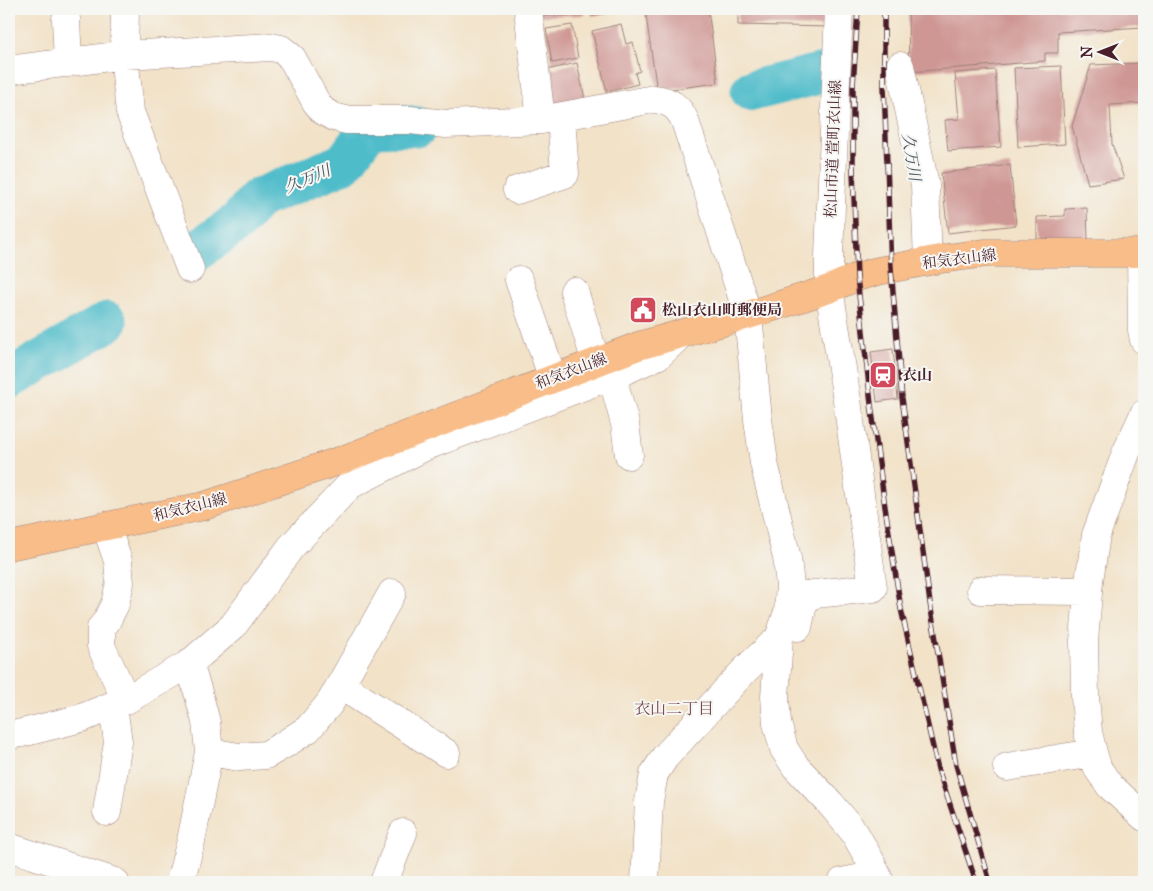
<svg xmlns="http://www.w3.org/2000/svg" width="1153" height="891" font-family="'IM FELL Great Primer','Noto Serif JP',serif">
<rect width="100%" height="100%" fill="#f6f6f2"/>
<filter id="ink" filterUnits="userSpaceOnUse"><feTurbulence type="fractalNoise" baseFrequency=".02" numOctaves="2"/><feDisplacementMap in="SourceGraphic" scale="10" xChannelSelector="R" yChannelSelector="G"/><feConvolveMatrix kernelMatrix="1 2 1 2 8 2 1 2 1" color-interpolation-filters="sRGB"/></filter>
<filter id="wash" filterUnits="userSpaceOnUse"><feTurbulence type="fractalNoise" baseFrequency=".0096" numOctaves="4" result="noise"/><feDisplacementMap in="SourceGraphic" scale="20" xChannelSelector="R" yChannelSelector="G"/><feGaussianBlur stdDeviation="1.12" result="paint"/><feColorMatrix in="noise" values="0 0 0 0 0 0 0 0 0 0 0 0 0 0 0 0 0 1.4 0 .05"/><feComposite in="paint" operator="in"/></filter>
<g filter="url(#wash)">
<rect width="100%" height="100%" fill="#f2e2c8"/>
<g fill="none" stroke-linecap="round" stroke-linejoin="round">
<path stroke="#4fbcca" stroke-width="41" d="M751 91 823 73
M196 251 238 222 257 199 344 163 370 127 412 126 417 127
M9 379 107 322"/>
</g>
<g id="blocks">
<path fill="#cf9794" d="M538 9H584V15L538 16Z
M591 9H612L613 12 592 16Z
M645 9H708L718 83 657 91Z
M738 9H830V27L738 25Z
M908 9H1144V27L1058 32V53H1045V61L909 72Z
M621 24 626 44 633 42 640 71 635 73 638 84 607 92 592 31Z
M572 25 578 58 552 63 546 29Z
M577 63 586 103 551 111 542 71Z
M1144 63V103L1110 105 1112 144 1124 179 1088 184 1072 126 1091 65Z
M1061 66 1065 144 1018 147 1014 68Z
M995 70 1001 147 948 151 945 120 959 119 955 73Z
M1010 165 1016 225 948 233 941 173Z
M1087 208 1088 241 1037 243V217L1065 216V209Z
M893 349 898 399 877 402 871 352Z"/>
</g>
</g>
<g filter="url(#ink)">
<use href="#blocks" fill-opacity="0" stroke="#9e807a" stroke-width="1"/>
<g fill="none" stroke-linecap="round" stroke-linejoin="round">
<g stroke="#9e807a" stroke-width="29">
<path id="minor" d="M125 9 124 55 130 112 190 269
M528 9 541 120
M66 19 68 63
M900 66 925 185 928 261
M9 70 124 55 271 47 281 49 292 58 316 102 323 111 334 117 346 120H410L446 124 541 120 654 99C669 100 679 107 685 121L748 315 758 419 764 463 787 558 790 586 788 612 779 638 775 697 777 723 784 749 796 767 830 803 854 832 871 862 880 882
M517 190 565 174 561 117
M1141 253 1142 330 1144 340
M519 280 553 379
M574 291 596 362
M612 376 625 424 629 455
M1144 414 1126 453 1096 535 1089 581 1084 641 1085 697 1088 732 1093 753 1098 769 1110 786 1144 817
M106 526 118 561 120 583 115 604 106 622 101 628V646L126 700
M981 590 1088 591
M798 627 805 595 873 588 847 400 829 289V256L839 9
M340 685 446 753
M9 735 22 733 82 718 126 700 189 664 233 626 291 547 350 485 424 447 621 372 659 355 681 334
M209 752 239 757 266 755 285 744 308 729 330 703 392 593
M1007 767 1093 753
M107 812 118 742 113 706
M9 847 115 882
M180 882 191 841 209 752 206 722 198 692 189 664
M384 882 403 833
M645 882 649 801 654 774 665 757 685 735 745 670 779 638
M842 882 877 875"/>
</g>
<g stroke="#9e807a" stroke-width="29">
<path id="major" d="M9 546 204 506 342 460 638 346 748 315 829 289 857 277 878 271 940 259 986 253H1144"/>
</g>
<use href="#minor" stroke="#fff" stroke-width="28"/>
<use href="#major" stroke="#f8bd89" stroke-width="28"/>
<g stroke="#4a1f2b" stroke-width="5.5">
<path id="rail" d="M858 9 853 86V171L857 277 871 404 885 507 901 609 938 769 976 882
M884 9V86L891 268 902 398 930 603 956 765 990 882"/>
</g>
<use href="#rail" stroke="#f6f6f2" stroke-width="4" stroke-dasharray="11" stroke-linecap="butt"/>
</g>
</g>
<defs>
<g id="civic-square" transform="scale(1.4375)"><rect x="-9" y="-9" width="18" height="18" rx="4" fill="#d1495b" stroke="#f6f6f2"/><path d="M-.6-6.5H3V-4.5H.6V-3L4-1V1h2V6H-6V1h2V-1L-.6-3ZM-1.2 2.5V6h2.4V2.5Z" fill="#fff"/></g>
<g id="station-square" transform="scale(1.4375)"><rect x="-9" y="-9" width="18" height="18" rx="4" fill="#d1495b" stroke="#f6f6f2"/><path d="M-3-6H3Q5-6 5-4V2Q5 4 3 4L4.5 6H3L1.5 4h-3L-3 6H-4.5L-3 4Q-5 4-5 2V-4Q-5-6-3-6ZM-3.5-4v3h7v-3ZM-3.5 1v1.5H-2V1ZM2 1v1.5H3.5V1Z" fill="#fff"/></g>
</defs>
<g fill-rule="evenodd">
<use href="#civic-square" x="643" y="310"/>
<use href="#station-square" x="883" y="375"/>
</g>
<g text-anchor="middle" stroke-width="4" stroke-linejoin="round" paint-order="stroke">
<g font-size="15" fill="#4a1f2b" stroke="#f6f6f2">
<text transform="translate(833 149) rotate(-88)" y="5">松山市道 萱町衣山線</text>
<text transform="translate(959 259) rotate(-7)" y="5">和気衣山線</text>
<text transform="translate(571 371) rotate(-21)" y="5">和気衣山線</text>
<text transform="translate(190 507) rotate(-14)" y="5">和気衣山線</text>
</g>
<g font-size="15" font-weight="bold" fill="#4a1f2b" stroke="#f6f6f2" text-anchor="start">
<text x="662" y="315">松山衣山町郵便局</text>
<text x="902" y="380">衣山</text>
</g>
<g font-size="16" font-style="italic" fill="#4c5663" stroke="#f6f6f2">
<text transform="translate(912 157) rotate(81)" y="6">久万川</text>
<text transform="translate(307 178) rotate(-23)" y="6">久万川</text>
</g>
<g font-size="16" fill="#794950" stroke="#f6f6f2">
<text x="674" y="714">衣山二丁目</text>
</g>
</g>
<rect width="1153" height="891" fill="none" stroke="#f6f6f2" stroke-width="30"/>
<g transform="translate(1100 52) rotate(270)" stroke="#f6f6f2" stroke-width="4" paint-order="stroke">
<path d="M0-4L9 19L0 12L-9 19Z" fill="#4a1f2b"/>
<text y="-8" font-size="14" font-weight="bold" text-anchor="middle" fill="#4a1f2b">N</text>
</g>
</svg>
